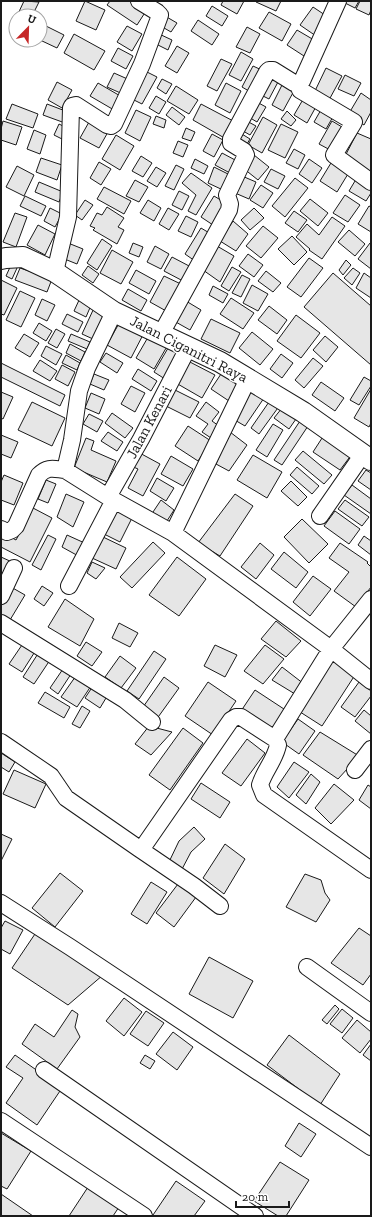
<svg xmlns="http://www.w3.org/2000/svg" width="372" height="1217" font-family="'Zilla Slab',serif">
<rect width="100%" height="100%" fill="#fff"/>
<path fill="#e6e6e6" stroke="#1a1a1a" d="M24 1 39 2 32 16H17Z
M85 1 105 10 96 30 76 21Z
M110 1H130L146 11 137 25 107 5Z
M223 1H244L237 14 221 5Z
M257 1H281L276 11 256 2Z
M341 1H359L355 8Z
M360 1H371V10L369 15 356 9Z
M212 6 228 16 222 26 206 16Z
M313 7 328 17 316 36 300 25Z
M269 12 291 24 282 41 259 28Z
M165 16 177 23 171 32 159 25Z
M198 20 219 34 212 45 191 31Z
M40 23 64 35 57 48 40 40Z
M127 26 142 34 132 51 117 42Z
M247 27 260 34 250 53 236 47Z
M297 30 314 40 304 56 287 45Z
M157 33 172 40 168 50 152 42Z
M74 34 105 51 94 70 64 53Z
M177 46 189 53 177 73 165 66Z
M118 48 133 56 126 69 111 61Z
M241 52 253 59 241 81 229 75Z
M221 59 232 64 217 91 207 86Z
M253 66 266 72 254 94 242 87Z
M326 68 342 76 329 100 314 93Z
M143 70 157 77 142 104 128 97Z
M114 73 132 81 125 95 107 87Z
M345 75 361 83 354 96 338 89Z
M267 76 278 82 269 99 257 93Z
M162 79 172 84 166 94 157 88Z
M57 82 72 90 62 108 48 100Z
M98 83 122 97 114 110 90 96Z
M226 83 241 91 230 113 215 105Z
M283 83 295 89 283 111 272 105Z
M176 86 198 100 189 114 167 101Z
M361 93 371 100V112L364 125 348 115Z
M156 96 166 102 159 114 149 108Z
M305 96 318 103 307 123 294 115Z
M255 101 266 107 257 122 247 116Z
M12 104 38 114 33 128 6 119Z
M47 104 68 112 65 123 43 115Z
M201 104 237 123 228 140 193 120Z
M172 107 185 117 179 125 166 115Z
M322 108 334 115 326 129 314 122Z
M136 110 151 117 140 141 125 133Z
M287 111 296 120 291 126 281 119Z
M156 116 166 120 164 128 153 124Z
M263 117 277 125 262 153 248 145Z
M243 119 256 126 250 135 238 128Z
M3 121 22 127 16 145 1 140V129Z
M332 121 347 130 334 152 319 144Z
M89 122 108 132 99 148 80 138Z
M59 124 69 129 64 140 54 135Z
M281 124 298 132 285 158 268 150Z
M186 128 195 132 191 141 182 138Z
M34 130 46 135 40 154 27 149Z
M237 131 250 139 244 149 231 142Z
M357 133 371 139V176L343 160Z
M212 134 223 140 214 157 203 151Z
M116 135 134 146 120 170 102 159Z
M178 141 188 145 183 157 173 153Z
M294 149 305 155 298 169 286 163Z
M222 153 237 161 230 173 215 165Z
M254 155 269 167 258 180 243 168Z
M141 156 152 163 143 177 132 171Z
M41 158 62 165 57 180 36 172Z
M334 158 351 169 337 192 320 181Z
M195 159 208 166 204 174 191 168Z
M309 159 322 168 312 183 299 174Z
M99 162 111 169 101 185 90 178Z
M176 165 184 169 174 190 165 186Z
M17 166 34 175 24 196 6 187Z
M156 167 166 173 157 187 147 181Z
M214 167 230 175 223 190 208 183Z
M271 169 285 176 278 189 264 182Z
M191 173 212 188 196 215 188 211 196 195 182 183Z
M242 176 256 182 249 199 235 193Z
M358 176 371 184V193L366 201 349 191Z
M295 178 308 188 285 217 272 206Z
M135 180 148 187 139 202 126 196Z
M39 182 63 192 59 202 35 192Z
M261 185 273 193 263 208 250 200Z
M104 187 131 201 124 214 97 199Z
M179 191 189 196 182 210 172 205Z
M345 195 360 205 348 222 333 213Z
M25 196 46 206 41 216 20 206Z
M214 196 229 205 216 227 201 217Z
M310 199 328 213 318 226 300 211Z
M85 200 93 205 82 220 75 215Z
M148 200 161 208 154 221 140 213Z
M369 206 371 207V232L358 224Z
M107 207 124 218 118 227 124 230 117 244 93 230 95 228 90 226 97 213 102 215Z
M50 208 62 214 55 227 44 221Z
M168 208 179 214 169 230 159 224Z
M254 208 264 218 250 230 241 220Z
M294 211 307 220 298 232 285 223Z
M15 213 27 217 16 247 3 242Z
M186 216 198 222 191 237 178 231Z
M332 217 345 226 322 259 309 250 310 249 296 237 307 224 319 235Z
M233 221 248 234 236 251 220 241Z
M38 225 55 234 45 255 27 245Z
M263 226 278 238 261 258 246 246Z
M201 228 211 234 195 261 185 254Z
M349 230 365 244 355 256 338 242Z
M292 236 307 252 294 265 278 249Z
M102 239 112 246 97 270 87 263Z
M68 243 83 249 77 264 62 258Z
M133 243 143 247 139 257 129 253Z
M370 243H371V269L358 259Z
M155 246 169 254 161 269 147 262Z
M217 246 234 256 220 282 203 270Z
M112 250 133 262 121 284 100 273Z
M248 254 263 265 254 277 239 266Z
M172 257 191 267 183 281 164 271Z
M309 258 323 268 301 297 287 287Z
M346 260 351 265 343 275 339 270Z
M11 265 17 268 12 279 6 276Z
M88 266 99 274 93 283 82 275Z
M232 267 241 272 229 291 221 286Z
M20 268 52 279 47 292 15 280Z
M353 268 360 273 352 285 344 278Z
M136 270 156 281 149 294 129 283Z
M266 271 281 283 273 292 258 281Z
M333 273 371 306V365L304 307Z
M364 273 371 278V298L356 288Z
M242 275 250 279 241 297 232 293Z
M164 276 183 285 168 312 150 302Z
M1 280 17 288 4 315 1 314Z
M252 285 268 294 258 311 243 303Z
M213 286 228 294 223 303 209 295Z
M128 289 147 300 141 311 122 300Z
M20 291 35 298 21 327 6 320Z
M80 298 92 303 86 317 74 311Z
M231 298 254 313 243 329 220 314Z
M42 299 55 305 47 321 35 315Z
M186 301 201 310 190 330 174 321Z
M269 306 287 320 277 334 258 320Z
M94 308 105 313 93 339 82 334Z
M67 314 83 322 78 332 62 324Z
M296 315 320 333 301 358 277 341Z
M122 318 145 331 131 358 107 345Z
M211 319 240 333 230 353 201 339Z
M39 323 52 331 46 341 33 333Z
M56 329 65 334 57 348 48 343Z
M151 332 169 343 154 369 136 358Z
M252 332 273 349 260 365 239 348Z
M24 334 39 343 30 357 15 348Z
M71 334 90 342 87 349 68 341Z
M325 336 338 347 326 362 313 350Z
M171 343 183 350 165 379 154 372Z
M70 344 85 352 81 361 66 353Z
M46 346 62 354 56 365 41 356Z
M106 353 123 363 117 373 100 362Z
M281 354 293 363 282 378 270 369Z
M66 355 80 363 77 370 62 363Z
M313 358 323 366 304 388 295 380Z
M40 360 57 371 50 381 33 371Z
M188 361 215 375 202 398 176 383Z
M1 363 65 395 60 406 1 377Z
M62 365 75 372 68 386 55 379Z
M138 369 157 381 151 391 132 379Z
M223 371 241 383 229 401 211 389Z
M94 374 109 380 104 390 90 384Z
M364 377 371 381V386L359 405 350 400Z
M321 382 344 398 335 411 312 395Z
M131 386 145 393 135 412 121 404Z
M371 389V423L369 427 354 418Z
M175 390 199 402 190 418 166 406Z
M252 390 264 398 245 426 233 419Z
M1 392 13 397 3 419 1 418Z
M91 393 105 399 99 414 85 408Z
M271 399 280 405 259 434 251 428Z
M32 402 65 418 52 446 18 430Z
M206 402 219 412 212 421 219 426 211 438 202 432 208 424 196 416Z
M282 408 296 419 289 429 274 418Z
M112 413 133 428 125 438 105 423Z
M89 414 103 421 97 432 83 424Z
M300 421 308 426 282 465 274 460Z
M273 424 283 430 267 457 256 450Z
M188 426 211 441 198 461 175 446Z
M108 432 123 442 117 451 101 441Z
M230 432 247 445 229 471 216 464Z
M1 435 18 442 11 458 1 454Z
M324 435 352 454 340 470 313 452Z
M86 438 94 441 91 450 116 461 107 482 74 468Z
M136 451 160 464 143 496 128 488 138 469 129 465Z
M303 451 332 475 324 484 295 460Z
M253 455 282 472 267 498 237 480Z
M171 456 193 469 183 486 161 474Z
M297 467 319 486 312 494 290 475Z
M366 470 371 473V490L358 481Z
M4 475 23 483 14 505 1 500V482Z
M157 478 174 488 166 501 150 491Z
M46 480 56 484 48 503 38 499Z
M291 481 307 497 298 506 281 491Z
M352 485 371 499V514L344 495Z
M66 494 84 502 73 527 57 517Z
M235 494 253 506 220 556 198 543Z
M161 500 174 510 165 524 151 515Z
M345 500 369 517 362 526 338 509Z
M115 507 133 516 120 542 102 533Z
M33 508 52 518 30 562 1 547V537L3 533 16 540Z
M335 511 360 529 349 544 324 526Z
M302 519 328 544 309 563 284 537Z
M48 535 56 539 41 570 32 565Z
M67 535 89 545 82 558 62 547Z
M364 536 371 541V555L358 545Z
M103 537 126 548 116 569 92 558Z
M153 542 165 553 132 588 120 577Z
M260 543 274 555 256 579 241 567Z
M340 543 368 562 367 563 371 567V587L356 607 334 591 349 572 329 558Z
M284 552 308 572 296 588 271 569Z
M1 557 12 562 1 584Z
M177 557 206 579 179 616 149 595Z
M92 562 105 568 96 579 87 573Z
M313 576 331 589 310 616 293 602Z
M42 586 53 593 44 606 34 599Z
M11 587 25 595 10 620 1 615V604Z
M65 599 94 619 80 646 48 627Z
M276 621 301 641 286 657 261 639Z
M119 623 138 633 130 647 112 638Z
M24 642 36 650 22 672 9 664Z
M86 642 102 652 92 666 77 656Z
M215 645 237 655 225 677 204 666Z
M265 645 284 659 263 684 244 671Z
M41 649 52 657 34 684 23 677Z
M154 651 166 659 139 699 127 691Z
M120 656 136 668 121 688 105 677Z
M331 659 355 675 322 726 297 710Z
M65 666 73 671 58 694 50 688Z
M282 667 304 684 295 694 272 680Z
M78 673 93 683 77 707 61 697Z
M164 677 179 688 156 720 141 710Z
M208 682 236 701 213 735 185 716Z
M359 682 371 691V696L355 717 341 707Z
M95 683 109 693 100 708 85 698Z
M255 690 287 711 274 732 241 711Z
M45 692 70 707 64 718 38 703Z
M82 706 90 711 80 728 72 724Z
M364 710 371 716V734L355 721Z
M298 719 315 731 299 754 282 742Z
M149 726 172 732 151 755 135 744Z
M183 728 203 743 170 790 149 775Z
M320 732 359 756 338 779 303 755Z
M247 739 265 753 241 786 222 773Z
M1 753 15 762 9 772 1 767Z
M294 762 309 772 289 798 277 787Z
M14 770 46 784 35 808 3 794Z
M311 774 320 782 306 804 296 795Z
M201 783 230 802 220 818 191 799Z
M334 784 354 800 331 824 315 808Z
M368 785 371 787V809L359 800Z
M194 827 205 839 191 852 181 871 168 864 179 841Z
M1 834 12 839 1 861Z
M225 844 245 859 224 894 203 878Z
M60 873 83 891 55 927 32 908Z
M305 874 321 880 325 893 330 900 316 922 286 907Z
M181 880 199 893 174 927 156 913Z
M151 882 167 892 147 924 131 914Z
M5 921 23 930 10 954 1 949V928Z
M359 928 371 936V974L363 985 331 963Z
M37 931 103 975 68 1005 12 968Z
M209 957 253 981 233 1018 189 994Z
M124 998 142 1012 124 1036 106 1021Z
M335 1005 339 1009 327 1024 322 1020Z
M342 1009 353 1018 342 1033 330 1024Z
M72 1010 78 1014 75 1027 80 1037 57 1069 22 1044 35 1024 54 1037Z
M146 1011 164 1023 148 1046 130 1034Z
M357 1020 371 1032V1039L360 1053 342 1038Z
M173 1032 193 1047 177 1070 156 1054Z
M289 1035 340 1074 320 1105 267 1065Z
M371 1044V1061L363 1055Z
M15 1055 62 1088 37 1125 6 1103 23 1078 6 1067Z
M145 1055 155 1061 150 1069 140 1063Z
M299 1123 316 1134 301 1157 285 1146Z
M1 1133 31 1151 7 1189 1 1186Z
M280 1162 309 1180 286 1216H278L254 1201Z
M176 1181 205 1201 194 1216H154L153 1215Z
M90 1184 121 1204 113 1216H69Z
M1 1194 33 1216H1Z"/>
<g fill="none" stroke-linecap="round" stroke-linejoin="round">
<g stroke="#1a1a1a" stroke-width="18">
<path id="minor" d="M298 84 300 90 354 122 334 155 371 182
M55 272 68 217 71 108 72 106 76 105 107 125 111 126 114 124 142 64 159 18 160 15 157 12 139 1
M161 334 229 210 230 204 227 195 246 155 244 151 231 143V139L267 72 269 70H273L294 83 298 84 302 81 338 1
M65 470 108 497 173 533 331 649 371 681
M108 497 141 439 189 346
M320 516 363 454
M1 529 7 532 12 530 16 526 39 475C48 466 54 469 65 470L72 440 79 391 87 368 114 312
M173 533 248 379
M69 586 114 500
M1 596 14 568
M1 623 125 700 152 722
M275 739 331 649 371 599
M1 742 51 776 66 798 141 850
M355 770 371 749
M1 903 70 947 371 1147
M220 906 194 886 141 850 231 720 236 717H241L275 739 278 745C275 760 264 771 260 785L264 795 371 870
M307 967 371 1013
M44 1070 255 1216
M1 1121 144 1216"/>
</g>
<g stroke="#1a1a1a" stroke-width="22">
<path id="tertiary" d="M1 259 6 258 23 257 55 272 114 312 220 362 303 412 371 460"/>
</g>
<use href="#minor" stroke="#fff" stroke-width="16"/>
<use href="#tertiary" stroke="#fff" stroke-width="20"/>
</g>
<g text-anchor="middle" stroke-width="3" stroke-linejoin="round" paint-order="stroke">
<g font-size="15" fill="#1a1a1a" stroke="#fff">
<text transform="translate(189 349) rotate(27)" y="5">Jalan Ciganitri Raya</text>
<text transform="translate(149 422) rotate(-62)" y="5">Jalan Kenari</text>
</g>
</g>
<rect width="372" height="1217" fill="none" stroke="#1a1a1a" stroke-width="4"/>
<g transform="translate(28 28) rotate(23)"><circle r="19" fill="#ffffff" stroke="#a3a3a3"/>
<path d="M0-3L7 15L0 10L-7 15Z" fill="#c62828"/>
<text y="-6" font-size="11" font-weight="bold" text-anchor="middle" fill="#1a1a1a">U</text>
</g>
<path d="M236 1201v6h53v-6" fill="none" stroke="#1a1a1a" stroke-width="2"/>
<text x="242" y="1201" font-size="12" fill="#1a1a1a" stroke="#ffffff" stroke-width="3" paint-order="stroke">20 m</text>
</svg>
